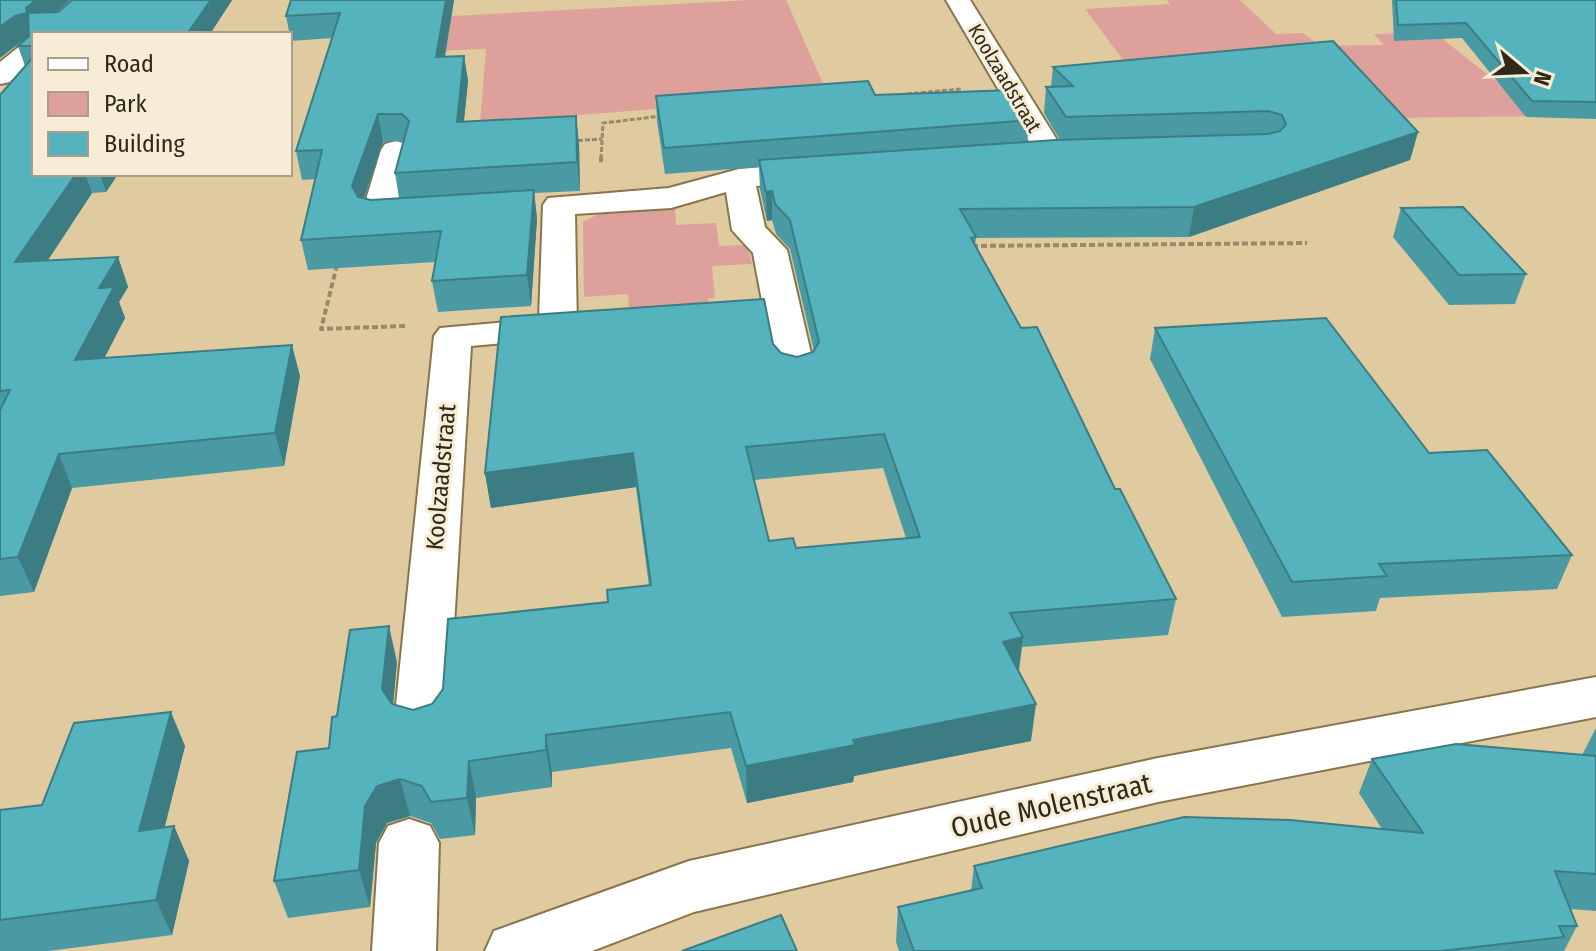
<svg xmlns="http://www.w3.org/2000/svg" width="1596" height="951" font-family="'Fira Sans Condensed',sans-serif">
<rect width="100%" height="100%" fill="#e0ca9f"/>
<path fill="#dea09a" d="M752 0H786L828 95 480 123 486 49 369 53 379 20Z
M1167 0H1240L1276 34 1303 33 1320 46 1384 45 1374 34 1435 33 1540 116 1386 118 1133 73 1085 9 1170 4Z
M675 207 676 225 716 223 719 246 747 245 752 264 712 266 715 298H708L709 306 629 311 628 294 584 297 583 222 606 210Z"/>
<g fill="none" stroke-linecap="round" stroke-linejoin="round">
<g stroke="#89754c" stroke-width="4">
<path id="street" d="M946 0H970L1067 156 1063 162H1041Z
M34 39V60L10 82 0 84V62L25 42Z
M396 141 407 144 411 150 397 205 429 206 433 213 429 220C409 225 385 228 365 223L361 216 381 150 385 144Z
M818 163 829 165 834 172 829 179 756 186 765 227 787 250 816 375 810 383 796 387 782 383 776 375 753 253 732 230 726 192 671 208 575 214 577 329 571 337 471 346 448 724 440 738 421 744 402 738 394 724 434 336 440 328 539 319 543 205 548 198 669 188 739 169Z
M1596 677V717L1158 802 694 912 592 951H485L494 931 689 861 1158 758Z
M409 819 430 826 439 843 436 951H372L379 843 388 826Z"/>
</g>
<path stroke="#998968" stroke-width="3" stroke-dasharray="5 2" stroke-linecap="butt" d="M907 94 961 89
M571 141 602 139
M601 159 603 123 662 116"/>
<path stroke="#998968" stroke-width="4" stroke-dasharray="6 3" stroke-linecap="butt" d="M601 162V157
M972 246 1307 243
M337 265 321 329 405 326"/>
<use href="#street" fill="#fff" fill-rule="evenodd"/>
</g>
<path fill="#499aa3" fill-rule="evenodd" d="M0 0H70L56 12H58L72 0H232L210 34H34V174H118L106 192 92 193 48 260 118 257 128 287 119 302 125 318 104 358 300 376 284 466 72 488 34 592 0 596V95L25 66 18 46 25 39 0 58Z
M454 0 445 57 464 56 468 81 464 121 579 143 580 191 534 193 537 219 531 306 438 312 432 281 435 262 308 270 301 240 315 179 302 180 296 151 332 38 291 41 286 16ZM403 141 395 173 399 198 371 200 364 198 383 142Z
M1392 0H1596V119L1526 117 1462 38 1394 41Z
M1053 67 1418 132 1410 160 1189 237 976 238 975 246 1021 328 1115 489 1176 599 1168 635 1022 647 1019 671 1031 741 854 776 853 782 747 803 731 748 552 772V787L476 798 475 835 440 839 431 823 410 816 387 823 376 843 370 907 288 918 274 881 329 748 337 716 397 662 393 705 413 710 432 704 608 602 649 586 636 487 491 508 485 473 773 344 781 353 797 357 814 351 790 249 776 234 772 220 767 221 760 189 759 167 665 174 657 121 656 96 875 95 1030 120 1027 142 1060 140 1044 113 1046 87H1051ZM883 468 906 538 796 548 769 541 754 480Z
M1401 208 1526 274 1515 304 1449 305 1393 237Z
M1155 328 1429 453 1572 555 1557 589 1380 598 1376 611 1282 617 1150 359Z
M1596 728V911L1570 909 1577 926 1564 951H899L896 942 898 907 971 891 974 866 1382 829 1359 793 1372 759 1582 755Z
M185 746 164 827 174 826 189 861 172 935 49 951H0V810L42 805Z"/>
<path fill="#3c7d84" d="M36 0H70L34 32V37L23 40 0 58V27Z
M211 0H232L210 34H187Z
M446 0H454L440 83 436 57Z
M464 56 468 81 461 149 457 122Z
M378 114 383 142 358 215 352 186Z
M576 116 579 143 580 191 577 162Z
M1418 132 1410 160 1189 237 1194 207Z
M76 174H85L92 193 27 292 15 262Z
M100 174H118L106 192Z
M534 190 537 219 531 306 527 275Z
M772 191V220L767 221 766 192Z
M118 257 128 287 119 302 125 318 87 392 75 360 99 288Z
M292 345 300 376 284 466 275 433Z
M633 453 636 487 491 508 485 473Z
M59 454 72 488 34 592 18 557Z
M389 626 397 662 391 725 382 689Z
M1023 637 1018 673 1003 642Z
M1036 704 1031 741 854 776 853 782 747 803 746 766 853 740Z
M171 712 185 746 155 866 139 831Z
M546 735 552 772V787L546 750Z
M469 761 476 798 475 835 467 798Z
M400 779 410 816 387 823 376 843 370 907 359 870 365 806 377 786Z
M174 826 189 861 172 935 156 900Z"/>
<path fill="#55b3bd" stroke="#3c7d84" stroke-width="2" fill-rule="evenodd" d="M0 0H36L26 8 27 13 15 16 0 27Z
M72 0H211L187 34H34V46H18L29 36 28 13 58 12Z
M291 0H446L436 57 464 56 457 122 576 116 577 162 395 173 409 121 402 114H378L352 186 358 197 371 200 534 190 527 275 432 281 441 231 301 240 322 150 296 151 340 13 286 16Z
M1396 0H1596V102L1532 101 1466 23 1398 25Z
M1333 41 1418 132 1194 207 960 209 976 237 971 238 1021 328 1037 327 1115 489H1120L1176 599 1010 613 1023 637 1003 642 1036 704 853 740 855 745 746 766 730 712 546 735V750L469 761 467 798 431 802 422 786 400 779 377 786 365 806 359 870 274 881 297 752 329 748 332 717 337 716 350 630 389 626 382 689 392 704 413 710 432 704 443 689 448 619 608 602 607 590 651 585 633 453 485 473 501 317 764 299 773 344 781 353 797 357 813 352 819 342 790 220 775 204 772 191 766 192 759 160 1055 140 1268 134 1280 131 1286 124 1282 115 1268 111 1066 117 1046 87 1073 86 1053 67ZM884 434 920 537 796 548 793 538 769 541 746 447Z
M34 56V174H76L15 262 118 257 99 288 114 287 75 360 292 345 275 433 59 454 18 557 0 559V410L10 390 0 391V95Z
M868 81 875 95 1012 90 1030 120 664 148 656 96Z
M1463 207 1526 274 1459 275 1401 208Z
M1326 318 1429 453 1487 450 1572 555 1379 564 1387 576 1292 582 1155 328Z
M171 712 139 831 174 826 156 900 0 920V810L42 805 74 723Z
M1456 744 1596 756V874L1555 871 1577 926H1559L1564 937 1440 951H914L898 907 982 888 974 866 1184 817 1290 820 1423 833 1372 759Z
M781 915 797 951H682Z"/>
<g text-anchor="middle" stroke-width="6" stroke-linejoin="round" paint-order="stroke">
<g font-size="20" fill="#312918" stroke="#f7ecd6">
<text transform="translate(1005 78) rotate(59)" y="7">Koolzaadstraat</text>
</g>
<g font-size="24" fill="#312918" stroke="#f7ecd6">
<text transform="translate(441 477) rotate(-85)" y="8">Koolzaadstraat</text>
</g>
<g font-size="28" fill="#312918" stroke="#f7ecd6">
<text transform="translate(1051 805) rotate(-13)" y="10">Oude Molenstraat</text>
</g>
</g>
<rect x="32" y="32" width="260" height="144" fill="#f7ecd6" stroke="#a89e8a" stroke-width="2"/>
<rect x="48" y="58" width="40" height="12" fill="#ffffff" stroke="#a89e8a" stroke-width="2"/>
<text x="104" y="72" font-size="24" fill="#312918">Road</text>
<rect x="48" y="92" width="40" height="24" fill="#dea09a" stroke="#a89e8a" stroke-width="2"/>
<text x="104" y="112" font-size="24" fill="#312918">Park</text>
<rect x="48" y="132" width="40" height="24" fill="#55b3bd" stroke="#a89e8a" stroke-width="2"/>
<text x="104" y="152" font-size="24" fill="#312918">Building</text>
<g transform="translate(1524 72) rotate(109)" stroke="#f7ecd6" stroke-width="6" paint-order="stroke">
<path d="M0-6L14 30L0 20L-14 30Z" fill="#312918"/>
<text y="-12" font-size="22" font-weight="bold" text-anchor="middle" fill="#312918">N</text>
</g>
</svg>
